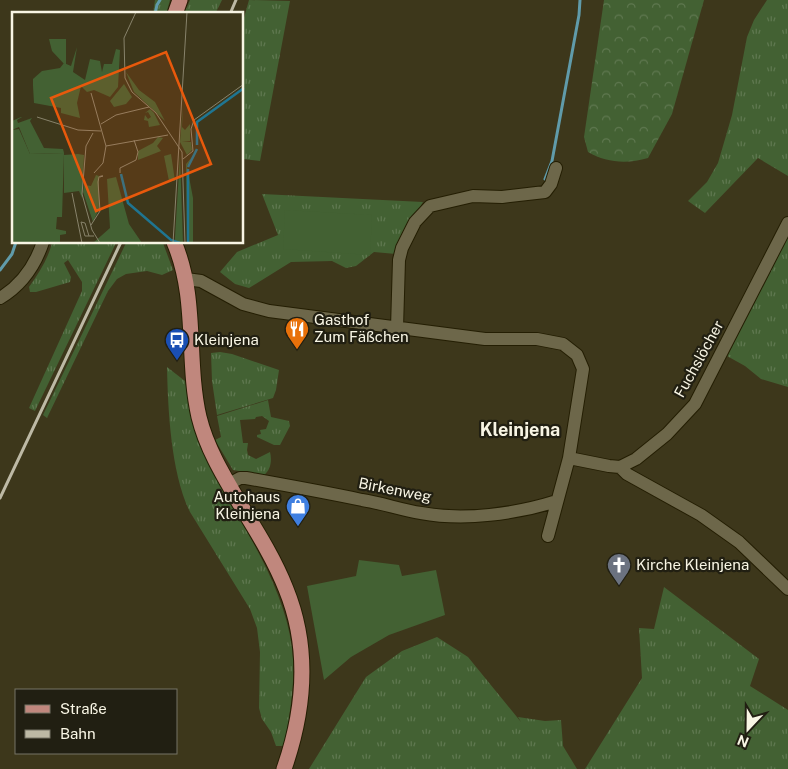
<svg xmlns="http://www.w3.org/2000/svg" width="788" height="769" font-family="'Public Sans',sans-serif">
<defs>
<pattern id="grass-tufts" width="24" height="20" patternUnits="userSpaceOnUse" patternTransform="scale(1.25)"><rect width="24" height="20" fill="#436133"/><path d="M3 7l-1-3M5 7V3M7 7l1-3M15 17l-1-3M17 17v-4M19 17l1-3" fill="none" stroke="#5f7850"/></pattern>
<pattern id="forest-crowns" width="20" height="18" patternUnits="userSpaceOnUse" patternTransform="scale(1.25)"><rect width="20" height="18" fill="#436133"/><path d="M2 6a3 3 0 1 1 6 0M12 15a3 3 0 1 1 6 0" fill="none" stroke="#5f7850"/></pattern>
</defs>
<rect width="100%" height="100%" fill="#3d371b"/>
<path fill="url(#grass-tufts)" d="M155 0H170L166 14H153Z
M190 0H222L215 14H184Z
M249 0 290 1 260 161 243 159 242 25Z
M767 0H788V176L758 158 705 213 688 201 707 182 718 163 732 115 747 37 754 20Z
M262 194 423 202 401 240 396 254 374 252 356 266 346 268 332 261 291 262 249 288 235 284 220 272 237 252 278 235Z
M788 230V387L761 379 745 366 727 356Z
M52 243H116L35 411 29 408 82 291V282L68 260 64 263 71 277 70 282 36 292H30L29 287C39 273 48 259 52 243Z
M126 243H163L173 270 162 275 147 271 126 274 117 279 108 291 47 418 43 415Z
M220 352 232 354 279 370 276 390 273 398 217 415 212 381 211 353Z
M167 367 185 381C189 405 194 431 205 454 234 516 283 578 292 648 296 681 290 713 284 746H276L271 732 262 719 259 708 260 652 257 628 250 609 190 512C171 473 168 411 167 367Z
M268 400 271 417 289 421 290 426 280 445H274L257 437V435L261 434 260 430 266 429 269 421 262 416 256 417 255 419 240 420 243 443H248L247 450 248 455 256 459 270 452C272 460 271 470 264 475L233 470 215 440 221 437 217 416Z
M664 587 759 659 750 686 788 710V769H585L642 678 639 628 654 629Z
M437 637 468 657 521 722 518 717 545 721 561 720 563 746 577 769H309L366 677 402 651Z"/>
<path fill="url(#forest-crowns)" d="M604 0H704L672 114 648 158C628 164 606 163 588 152L584 137Z"/>
<path fill="#436133" d="M285 210 372 215 370 255 283 249Z
M359 560 399 565 402 576 436 570 445 615 389 635 351 657 324 680 307 586 356 576Z"/>
<g fill="none" stroke-linecap="round" stroke-linejoin="round">
<path stroke="#609baa" stroke-width="3" d="M155 14 157 5 160 0
M545 179 552 161 579 15 580 0
M0 270 12 254 16 242"/>
<g stroke="#241e03" stroke-width="14">
<path id="minor" d="M186 279 201 281 243 304 269 311 485 339H537L563 344 577 355 583 369 569 458 548 536
M0 298C22 285 35 266 43 242
M397 328 399 260 402 248 415 222 430 206 473 196 502 197 545 192 551 184 556 168
M569 458 609 466 620 467 636 459 667 434 695 404 788 223
M620 467 627 474 701 515 739 542 788 589
M229 484 240 478H246C285 485 324 492 362 500 382 503 401 510 421 513 464 521 516 514 557 501"/>
</g>
<g stroke="#241e03" stroke-width="17">
<path id="major" d="M175 14 180 0
M174 242C198 298 186 360 199 417 207 450 226 480 243 509 259 535 275 561 286 589 310 648 305 709 284 769"/>
</g>
<use href="#minor" stroke="#6d674a" stroke-width="12"/>
<use href="#major" stroke="#c0877d" stroke-width="15"/>
<path stroke="#bdb9a5" stroke-width="3" d="M230 14 236 0
M0 498 121 242"/>
</g>
<defs>
<g id="restaurant-pin" transform="scale(1.25)"><path d="M0 17L-7.5 6A9.5 9.5 0 1 1 7.5 6Z" fill="#e8710a" stroke="#211f12"/><path d="M-5-6h1v4h1v-4h1v4h1v-4h1v5L-1.5 .5V6h-2V.5L-5-1ZM5-6V6H3V1.5H1.5Q1.5-4 5-6Z" fill="#fff"/></g>
<g id="bus-pin" transform="scale(1.25)"><path d="M0 17L-7.5 6A9.5 9.5 0 1 1 7.5 6Z" fill="#1a4fb4" stroke="#211f12"/><path d="M-5-6H5V4H4V6H2V4H-2V6H-4V4H-5ZM-3.5-4V0h7V-4ZM-3.5 1.2v1.5H-2V1.2ZM2 1.2v1.5H3.5V1.2Z" fill="#fff"/></g>
<g id="shop-pin" transform="scale(1.25)"><path d="M0 17L-7.5 6A9.5 9.5 0 1 1 7.5 6Z" fill="#3f7fe0" stroke="#211f12"/><path d="M-5-2.5h2.3a2.7 3.5 0 0 1 5.4 0H5L5.5 6h-11ZM-1.5-2.5h3a1.5 2.3 0 0 0-3 0Z" fill="#fff"/></g>
<g id="church-pin" transform="scale(1.25)"><path d="M0 17L-7.5 6A9.5 9.5 0 1 1 7.5 6Z" fill="#6b7280" stroke="#211f12"/><path d="M-1.2-6h2.4v3.5h3.3v2.4h-3.3V6h-2.4V-.1h-3.3v-2.4h3.3Z" fill="#fff"/></g>
</defs>
<g fill-rule="evenodd">
<use href="#restaurant-pin" x="297" y="329"/>
<use href="#bus-pin" x="177" y="340"/>
<use href="#shop-pin" x="298" y="506"/>
<use href="#church-pin" x="619" y="565"/>
</g>
<g text-anchor="middle" stroke-width="4.5" stroke-linejoin="round" paint-order="stroke">
<g font-size="15" fill="#f8f5e4" stroke="#211f12" text-anchor="start">
<text x="314" y="325">Gasthof<tspan x="314" dy="17">Zum Fäßchen</tspan></text>
<text x="194" y="345">Kleinjena</text>
<text x="280" y="502" text-anchor="end">Autohaus<tspan x="280" dy="17">Kleinjena</tspan></text>
<text x="636" y="570">Kirche Kleinjena</text>
</g>
<g font-size="15" fill="#f8f5e4" stroke="#211f12">
<text transform="translate(699 359) rotate(-61)" y="5">Fuchslöcher</text>
<text transform="translate(395 490) rotate(11)" y="5">Birkenweg</text>
</g>
<g font-size="18" font-weight="bold" fill="#f8f5e4" stroke="#211f12">
<text x="520" y="436">Kleinjena</text>
</g>
</g>
<g transform="translate(12 12)">
<rect width="231" height="231" fill="#3d371b"/>
<path d="M65 35 61 60 73 68 78 47 88 49 90 60 92 52H100L104 37 108 38 106 75 98 85 82 78 75 80 69 74 65 91 68 106 49 101V96L22 91 21 74V67L30 59 48 56 52 51 59 54ZM114 60 127 78 143 90 153 109 122 80ZM171 94 170 115 173 118 178 112V129L170 130H179L180 138 175 143 168 130ZM138 97 142 101 148 113 137 115 136 109 132 108 133 103 136 107 139 105 136 100 133 101ZM9 105H10L5 108 6 111 20 106 18 109 32 136 51 137 52 141 18 142 7 115 0 118V109ZM146 125 151 126 145 134 149 139 126 148V139L141 131ZM66 142 72 143 70 186 67 179 52 181V143ZM159 142 163 169H157L152 144ZM168 143 171 231H163V225ZM180 145 175 154 181 186V231H175L174 152ZM84 163 87 164V197L81 210 71 180 72 173 79 174Z" fill="#436133"/>
<path d="M7 117 18 142 52 141 50 205H45L44 217 54 219V222L48 223V231H0V118ZM104 165 117 212 130 231H81L98 216 95 167Z" fill="#436133"/>
<path d="M37 27H54V54L40 39ZM112 72 120 85 114 92 102 95 98 89Z" fill="#436133"/>
<path fill="none" stroke="#1f7591" stroke-width="2.5" d="M185 133V110L232 76M176 155 185 137M176 157V231M109 162 116 191 159 228 168 231"/>
<path fill="none" stroke="#88836b" stroke-width="1" d="M124 0 112 26 113 66 120 80 144 101 170 140 173 231M79 81 94 134 156 123M25 105 66 118 89 119M89 112 104 103 137 95M81 121 74 134 70 182 80 218 88 231M171 147 181 139 179 117 182 108 232 72M82 161 91 151 94 134M108 161V156L124 148 126 140 122 128M60 181 70 231M79 213 88 199 86 170 87 165 89 164H91L88 165M77 224 73 211 69 210 73 224H82M161 231 175 0"/>
<path fill="#e8590c" fill-opacity="0.15" stroke="#e8590c" stroke-width="2.5" d="M154 40 199 152 84 199 39 86Z"/>
<rect width="231" height="231" fill="none" stroke="#f8f5e4" stroke-width="2.5"/>
</g>
<rect x="15" y="689" width="162" height="65" fill="#211f12" stroke="#777566"/>
<rect x="25" y="705" width="25" height="8" fill="#c0877d" stroke="#777566"/>
<text x="60" y="714" font-size="15" fill="#f8f5e4">Straße</text>
<rect x="25" y="730" width="25" height="8" fill="#bdb9a5" stroke="#777566"/>
<text x="60" y="739" font-size="15" fill="#f8f5e4">Bahn</text>
<g transform="translate(748 729) rotate(202)" stroke="#211f12" stroke-width="4" paint-order="stroke">
<path d="M0-4L9 19L0 12L-9 19Z" fill="#f8f5e4"/>
<text y="-8" font-size="14" font-weight="bold" text-anchor="middle" fill="#f8f5e4">N</text>
</g>
</svg>
